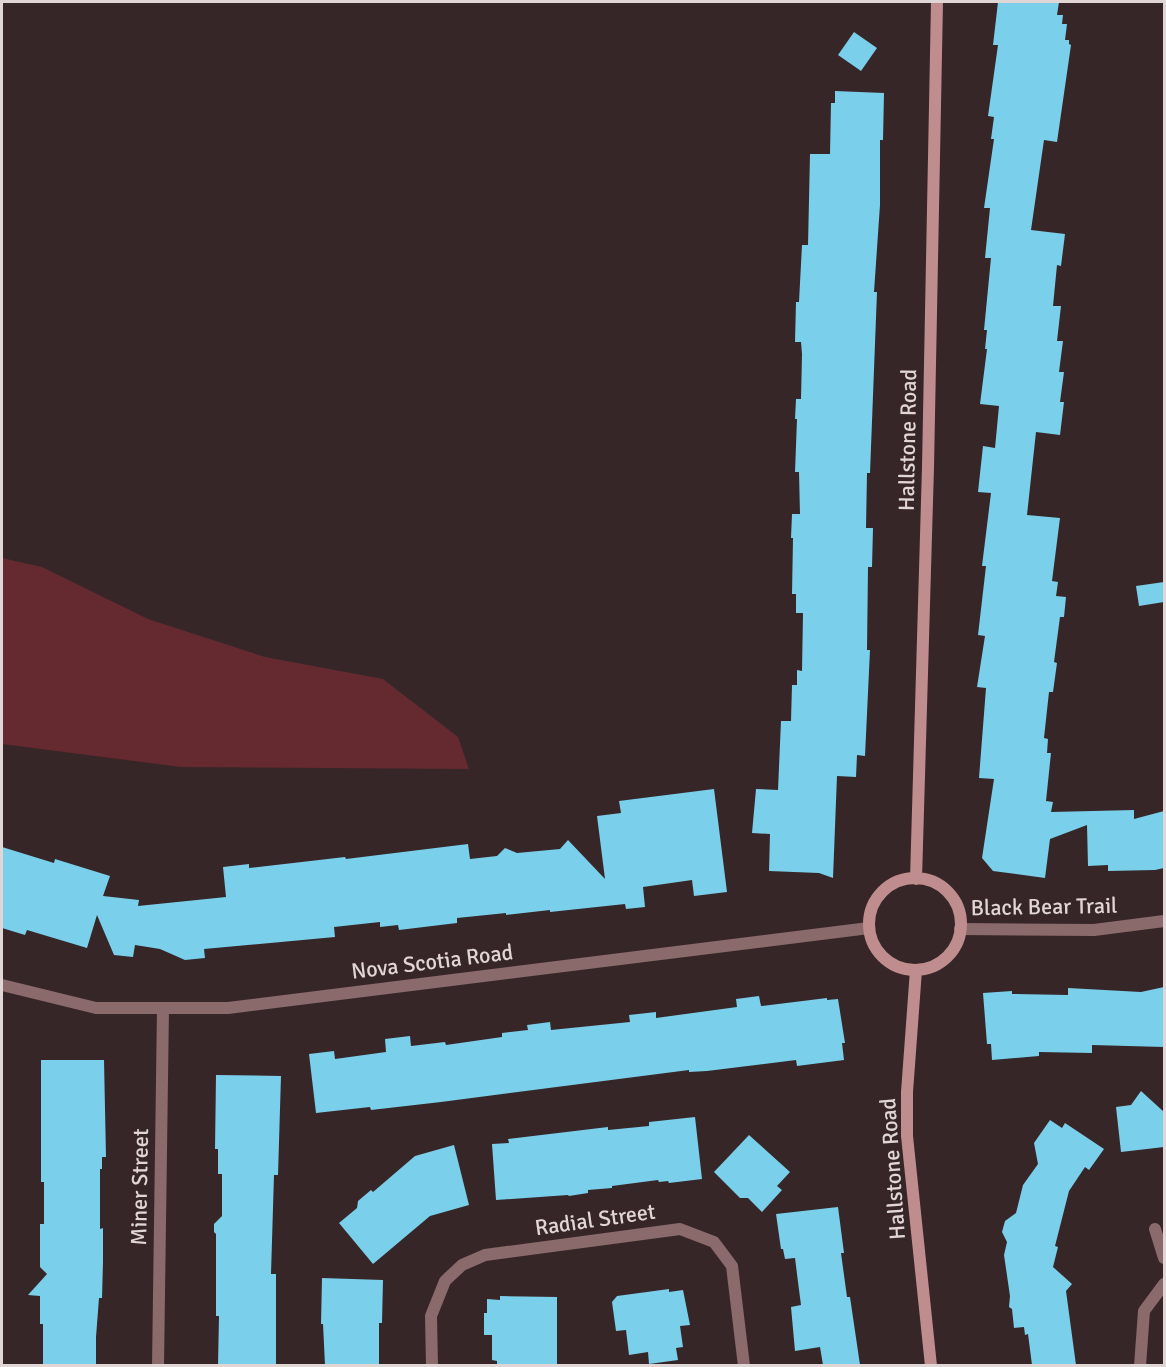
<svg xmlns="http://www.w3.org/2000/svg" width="1166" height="1367" font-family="Signika,sans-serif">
<rect width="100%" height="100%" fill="#372627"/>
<path fill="#642a2f" d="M2 558 42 567 148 619 265 657 383 679 458 737 469 769 181 767 2 744Z"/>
<path fill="#7acfeb" d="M998 2H1059L1057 15H1063L1062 24H1067L1065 40H1069V44L1071 45 1057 142 1044 140 1031 230 1065 234 1061 266 1057 265 1053 306H1061L1057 341H1063L1059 372H1064L1060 402H1064L1060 435 1036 432 1027 515 1060 518 1052 581 1058 582 1056 596 1066 597 1064 617H1060L1054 662 1057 663 1053 692H1049L1044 738 1048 739 1047 753H1051L1046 801 1053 802 1051 812 1134 810V819L1164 811V868L1155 870 1108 871V865L1088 866 1087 825 1050 839 1045 878 993 871 982 858 994 779 979 778 986 688 977 687 985 636 978 635 986 566H982L991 493 978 492 983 446 995 448 999 406 980 404 987 349H985L987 330H984L991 258H985L990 208H984L994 139H991L994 117 988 116 998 45H993Z
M854 32 877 48 861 71 838 55Z
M835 91 884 93 883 140H880V205L874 292H877L870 473H867L866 528H873L872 567H868L867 650H870L865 756 857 755 856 777 837 776 833 878 819 873 769 871 770 834 752 833 756 789 778 790 781 721H791L792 685H797V670L802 671 803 613H796V594H792L793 538H791L792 514H800L799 472H795L797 419H795L796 399H801L802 354 801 342H795L796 302H799L802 245H808L810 154H830L831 103H835Z
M1164 582V602L1139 606 1136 586Z
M714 789 727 892 694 896 692 880 643 887 645 907 626 909 625 904 550 912V910L506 915V913L457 918V923L399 930 398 925 380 927V922L334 927 335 937 204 949 205 958 185 960 160 949 135 945 133 957 114 955 97 915 87 948 27 930 25 935 2 928V847L54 863 55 859 110 876 103 896 139 900 138 906 226 897 223 867 249 864V868L345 857 346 859 468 844 470 859 497 856 505 848 517 853 560 849 568 840 605 879 597 816 621 813 619 801Z
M1164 987V1047L1092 1045V1053L1039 1052V1056L992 1060 991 1044H987L983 993 1012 991V994L1068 995V988L1141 992Z
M759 996 761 1006 827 998V1000L838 999 845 1043H842L844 1060 797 1066 796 1060 707 1071 689 1072V1070L441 1102 371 1110 370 1107 316 1113 309 1054 334 1051 335 1059 386 1052 385 1039 410 1036 411 1046 445 1042 446 1045 502 1037V1033L528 1030 527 1025 550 1022 551 1030 630 1022 629 1015 656 1012V1018L737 1007 736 999Z
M41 1060H104L106 1157H102V1169H100V1229L103 1228V1262L102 1298H99L96 1337V1365H43V1324H40V1296L28 1295 47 1274 40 1267V1224H44V1182H41Z
M216 1075 281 1076 278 1175H274L271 1274H276V1365H218L219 1316H216V1234L214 1232V1224L222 1216V1174H218V1149H215Z
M1141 1091 1164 1112V1147L1121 1152 1116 1107 1131 1105Z
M695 1117 702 1179 669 1183 668 1181 659 1182 658 1180 612 1186V1188L588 1190V1193L569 1196 568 1195 496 1200 492 1144 509 1143 508 1139 608 1127V1130L649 1126V1122Z
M1050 1120 1062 1128 1065 1123 1104 1149 1089 1170 1085 1167 1069 1191 1055 1246 1058 1247 1053 1267 1072 1284 1066 1291 1076 1365H1032L1028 1334 1025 1335 1024 1327 1014 1328 1012 1309 1009 1307 1010 1296 1004 1255 1007 1242 1002 1232 1005 1221 1016 1213 1023 1185 1038 1164 1034 1143Z
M749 1135 790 1172 777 1186 782 1190 762 1212 748 1198H740L714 1172Z
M454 1145 469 1205 430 1216 373 1264 339 1223 357 1208 358 1201 371 1190 373 1192 415 1156Z
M838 1207 844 1253H841L847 1297H850L860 1365H823L820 1347 795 1351 791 1307 801 1305 798 1282 795 1258 785 1259 783 1249H781L776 1214Z
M322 1278 383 1280 382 1323H379V1365H325L323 1324H321Z
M669 1289V1292L683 1290 690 1325 680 1326 683 1347 676 1348 678 1360 649 1364 648 1352 629 1355 626 1330 616 1331 612 1302 617 1296Z
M500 1296 557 1297V1365H497V1361L492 1360V1335H484V1313H487V1299L500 1300Z"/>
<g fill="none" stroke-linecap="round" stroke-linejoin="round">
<path stroke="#8a6a6b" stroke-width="12" d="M960 929 1094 930 1164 921
M2 985 96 1008H228L869 928
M1155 1229 1164 1258
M158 1366 163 1008
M432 1366 431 1316 445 1281 462 1265 485 1255 680 1229 714 1242 732 1266 744 1366
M1140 1366 1144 1311 1164 1284"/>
<path stroke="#c08d8f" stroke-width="12" d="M869 924a46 46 0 1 1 92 0a46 46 0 1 1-92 0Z
M916 879 928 467 937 2
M916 970 907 1092V1136L931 1366"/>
</g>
<g text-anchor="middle" stroke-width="6" stroke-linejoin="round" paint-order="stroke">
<g font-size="22" fill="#e1d6d6" stroke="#372627">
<text transform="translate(907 440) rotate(-89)" y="8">Hallstone Road</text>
<text transform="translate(1044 906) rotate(-1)" y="8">Black Bear Trail</text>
<text transform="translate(432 961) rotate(-7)" y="8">Nova Scotia Road</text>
<text transform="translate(892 1169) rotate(-94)" y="8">Hallstone Road</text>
<text transform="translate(139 1187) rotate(-89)" y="8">Miner Street</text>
<text transform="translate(595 1219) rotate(-8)" y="8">Radial Street</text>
</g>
</g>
<rect width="1166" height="1367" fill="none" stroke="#e1d6d6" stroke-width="6"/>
</svg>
